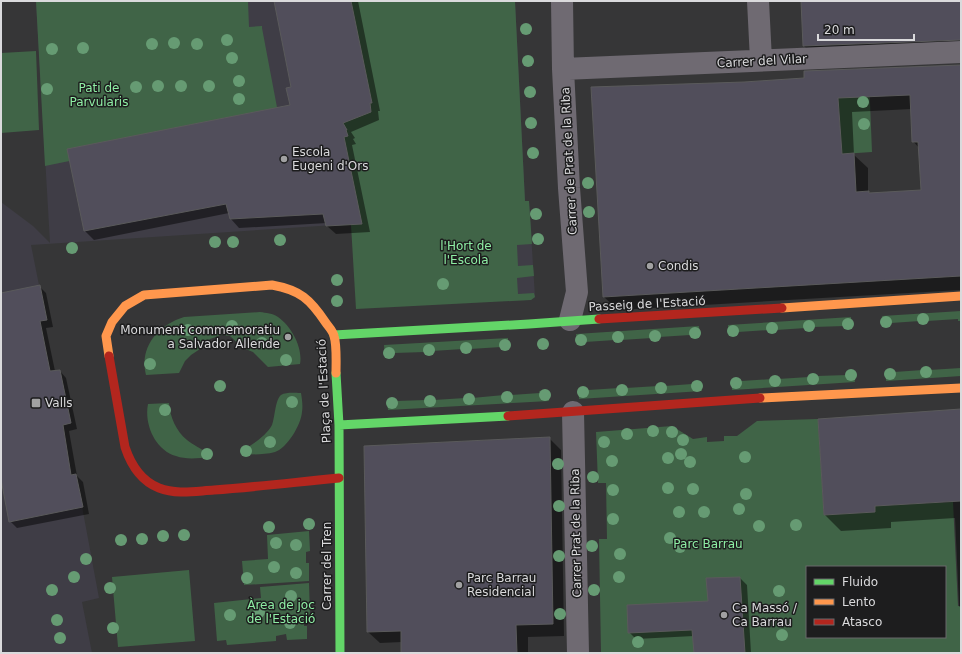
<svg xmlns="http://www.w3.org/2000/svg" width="962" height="654" font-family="'DejaVu Sans',sans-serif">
<rect width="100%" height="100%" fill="#363637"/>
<path fill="#3f3d46" d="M36 1H515L525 201H529L535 297 531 300 350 224 31 245 46 320 40 322 50 371 60 370 71 423 63 425 71 475 76 474 99 598 82 602 92 653H1V202L33 226 50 243Z"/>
<path fill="#406447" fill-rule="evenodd" d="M36 1H248L249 27 262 26V28L279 118 45 166Z
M351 1H515L525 201H529L532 244 517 245 518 266 533 265 534 276 517 278 518 294 534 293 535 297 531 300 356 309 351 225 326 226 323 214 354 17Z
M36 51 39 130 1 133V53Z
M869 78 872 152 842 154 837 79Z
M961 311V321H958V319L927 321V323H920V321L891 323 890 325 883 326 882 316Z
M260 312C266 313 273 313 278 317 292 327 303 348 300 364L268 367 253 352 243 348 230 336 222 335 210 339 203 347 191 355 185 361 179 373 146 375C139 347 158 325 184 317Z
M851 317 852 328H846L845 326 813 327V330H807L806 328 776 330V332L769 333V330L738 332V335H729L728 325Z
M699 326 700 337H691L690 335 659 337V340H652V338L621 340V342L615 343V340L585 342V344L577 345 576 334Z
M508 338V349L502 350 501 347 470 349V352H464L463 349 432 351V354H425V352L394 353V355L385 356 384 345Z
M923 367H929V370L961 368V376L886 381V370H893L894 372 923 370Z
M848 372H854L855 382 732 390V379H741V381L772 379V377L778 376V379L809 377V374H815L816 376 848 375Z
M701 381 702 391 579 399V388H587L588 390 619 388 618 386H626V388L658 386V384L664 383 665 386 692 384V382Z
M548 390 549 401 388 410 387 400 396 399V401L426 400V397H434V400L465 398V395H472V398L504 395V393L510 392 511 395 540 393 539 391Z
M300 393H301C302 399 303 406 302 412 301 425 287 448 275 452 265 455 253 454 243 455V450C253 444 266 436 272 425 275 418 275 400 281 395 286 392 295 393 300 393Z
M169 403C170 417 176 431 187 440 193 445 201 448 208 454L210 457C199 458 187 460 176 456 155 450 144 424 148 404Z
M818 419 824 515 875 512V506L953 502 958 606H961V653H601L599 539H607L606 483H598L596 432 672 426 693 439 707 437V442L724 441V436H737L757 421ZM807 567H945V637H807Z
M309 531 310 551 306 552V563H309V581L244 585 242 561 268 559 267 535Z
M189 570 195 641 118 647 112 577Z
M309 583 310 615H304V626H307V639L287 640 286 634 276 636V641L227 645 226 640 217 641 214 603 261 598 260 587Z"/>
<path fill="#0007" fill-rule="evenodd" d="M275 1H358L380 111H378L379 120 351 132 355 138 353 139 356 144 352 145 370 232 336 234 327 226V223L239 228 231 219 229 213 94 240 85 231 68 150 291 106 292 87Z
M802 1H961V53L818 60 804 46Z
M961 66V290L618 310 604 297 744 83ZM912 109 913 141 919 148 922 191 871 194 868 191V168L854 155 852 112Z
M39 286 46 293 53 327 46 328 55 371H60L66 378 77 429 69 431 77 476 83 482 89 514 17 528 10 521 1 474V294Z
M961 411V608L959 606 955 518 891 522V528L841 531 825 515Z
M549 438 561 450 564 636 528 637V653H402V642L380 643 368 632Z
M740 578 747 585 751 653H695L694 636 636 639 629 632 709 602 707 579Z"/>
<path fill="#514e5b" stroke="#5a5a5b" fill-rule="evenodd" d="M274 1H351L372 103H370L371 112 343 123 347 130H346L348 136 344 137 362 224 326 226 323 214 230 219 226 204 84 231 67 149 290 105 286 88 291 87Z
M801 1H961V40L803 46Z
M961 65V276L603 297 591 87 744 82 804 78V71ZM910 95 912 142H918L921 190 869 193V191L856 192 854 153 842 154 838 98Z
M40 285 47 320 40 321 50 371 60 370 71 423 63 425 71 475 76 474 83 507 9 522 1 479V293Z
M961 409V501L875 506V512L824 515 818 419Z
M550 437 553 624 516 625 517 653H401V631L367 632 364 446Z
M740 577 745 653H694L692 630 628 633 627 605 708 601 706 578Z"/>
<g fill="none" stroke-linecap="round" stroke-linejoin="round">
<path stroke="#6f6a72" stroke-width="22" d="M562 1 563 69 569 188 577 292 570 320
M758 1 761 60
M563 69 961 52
M573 412 578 653"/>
<path stroke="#63d668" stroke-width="9" d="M334 335 529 324 599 319
M336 373 339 425 340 653
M339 425 508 416"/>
<path stroke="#ff974d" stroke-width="9" d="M782 308 961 296
M109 356 106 336 112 322 125 306 144 295 272 285C300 290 310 299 326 323 328 326 333 331 334 336 337 345 336 363 336 373
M760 398 961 388"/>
<path stroke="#b3261e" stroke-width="9" d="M599 319 782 308
M109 356 125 447C131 465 141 481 159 488 177 495 196 491 214 490 256 487 297 482 339 478
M508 416 760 398"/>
</g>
<g fill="#669b73">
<circle cx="526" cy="29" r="6"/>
<circle cx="227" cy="40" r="6"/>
<circle cx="174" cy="43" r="6"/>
<circle cx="152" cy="44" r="6"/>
<circle cx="197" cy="44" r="6"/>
<circle cx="83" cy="48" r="6"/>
<circle cx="52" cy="49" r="6"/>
<circle cx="232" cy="58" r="6"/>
<circle cx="528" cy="61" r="6"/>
<circle cx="239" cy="81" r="6"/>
<circle cx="158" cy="86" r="6"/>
<circle cx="181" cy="86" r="6"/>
<circle cx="209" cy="86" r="6"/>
<circle cx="136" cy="87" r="6"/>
<circle cx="47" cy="89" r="6"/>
<circle cx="530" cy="92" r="6"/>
<circle cx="239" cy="99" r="6"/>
<circle cx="863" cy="102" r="6"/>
<circle cx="531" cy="123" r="6"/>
<circle cx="864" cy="124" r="6"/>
<circle cx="533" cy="153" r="6"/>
<circle cx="588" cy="183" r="6"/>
<circle cx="589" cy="212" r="6"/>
<circle cx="536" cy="214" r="6"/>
<circle cx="538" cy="239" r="6"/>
<circle cx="280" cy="240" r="6"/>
<circle cx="215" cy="242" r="6"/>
<circle cx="233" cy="242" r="6"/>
<circle cx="72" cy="248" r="6"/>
<circle cx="337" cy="280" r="6"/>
<circle cx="443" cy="284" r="6"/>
<circle cx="337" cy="301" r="6"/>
<circle cx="923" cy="319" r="6"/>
<circle cx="886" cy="322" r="6"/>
<circle cx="848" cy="324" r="6"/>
<circle cx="232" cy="326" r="6"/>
<circle cx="809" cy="326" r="6"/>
<circle cx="772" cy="328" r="6"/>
<circle cx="188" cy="330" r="6"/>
<circle cx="733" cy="331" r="6"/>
<circle cx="695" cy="333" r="6"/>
<circle cx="655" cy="336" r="6"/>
<circle cx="618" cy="337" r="6"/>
<circle cx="581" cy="340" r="6"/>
<circle cx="262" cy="343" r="6"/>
<circle cx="543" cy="344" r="6"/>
<circle cx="505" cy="345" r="6"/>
<circle cx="466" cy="348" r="6"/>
<circle cx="429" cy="350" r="6"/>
<circle cx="389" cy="353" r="6"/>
<circle cx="286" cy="360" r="6"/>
<circle cx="150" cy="364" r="6"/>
<circle cx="926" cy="372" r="6"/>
<circle cx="890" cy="374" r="6"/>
<circle cx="851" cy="375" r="6"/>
<circle cx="813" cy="379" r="6"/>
<circle cx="775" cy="381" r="6"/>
<circle cx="736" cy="383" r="6"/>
<circle cx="220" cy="386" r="6"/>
<circle cx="697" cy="386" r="6"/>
<circle cx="661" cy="388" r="6"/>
<circle cx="622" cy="390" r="6"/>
<circle cx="583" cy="392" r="6"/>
<circle cx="545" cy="395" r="6"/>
<circle cx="507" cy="397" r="6"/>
<circle cx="469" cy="399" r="6"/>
<circle cx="430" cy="401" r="6"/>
<circle cx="292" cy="402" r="6"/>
<circle cx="392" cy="403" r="6"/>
<circle cx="165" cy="410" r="6"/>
<circle cx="653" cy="431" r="6"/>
<circle cx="672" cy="432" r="6"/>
<circle cx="627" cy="434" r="6"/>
<circle cx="683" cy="440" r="6"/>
<circle cx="270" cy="442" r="6"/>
<circle cx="604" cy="442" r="6"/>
<circle cx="246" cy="451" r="6"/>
<circle cx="207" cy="454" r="6"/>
<circle cx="681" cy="454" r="6"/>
<circle cx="745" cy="457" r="6"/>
<circle cx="668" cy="458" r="6"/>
<circle cx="612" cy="461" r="6"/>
<circle cx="690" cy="462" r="6"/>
<circle cx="558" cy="464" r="6"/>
<circle cx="593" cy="477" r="6"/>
<circle cx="668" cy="488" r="6"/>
<circle cx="693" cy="489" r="6"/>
<circle cx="613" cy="490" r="6"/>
<circle cx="746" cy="494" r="6"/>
<circle cx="559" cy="506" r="6"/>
<circle cx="739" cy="509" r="6"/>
<circle cx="679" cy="512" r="6"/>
<circle cx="704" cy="512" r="6"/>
<circle cx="613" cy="519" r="6"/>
<circle cx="309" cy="524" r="6"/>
<circle cx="796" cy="525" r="6"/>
<circle cx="759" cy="526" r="6"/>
<circle cx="269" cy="527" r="6"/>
<circle cx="184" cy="535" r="6"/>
<circle cx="163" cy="536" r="6"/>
<circle cx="670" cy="538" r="6"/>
<circle cx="142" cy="539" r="6"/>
<circle cx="121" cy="540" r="6"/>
<circle cx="276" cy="543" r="6"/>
<circle cx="296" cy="545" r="6"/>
<circle cx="592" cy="546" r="6"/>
<circle cx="680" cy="547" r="6"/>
<circle cx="620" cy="554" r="6"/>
<circle cx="559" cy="556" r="6"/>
<circle cx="86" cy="559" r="6"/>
<circle cx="274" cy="567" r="6"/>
<circle cx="296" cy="573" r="6"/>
<circle cx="74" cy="577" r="6"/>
<circle cx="619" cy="577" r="6"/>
<circle cx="247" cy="578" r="6"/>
<circle cx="110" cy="588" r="6"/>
<circle cx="52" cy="590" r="6"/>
<circle cx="594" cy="590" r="6"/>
<circle cx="779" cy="591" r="6"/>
<circle cx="291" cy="596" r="6"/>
<circle cx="259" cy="612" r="6"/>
<circle cx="560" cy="614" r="6"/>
<circle cx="230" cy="615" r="6"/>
<circle cx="57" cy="620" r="6"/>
<circle cx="290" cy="623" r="6"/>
<circle cx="113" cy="628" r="6"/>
<circle cx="782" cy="635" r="6"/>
<circle cx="60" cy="638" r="6"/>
<circle cx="638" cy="642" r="6"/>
</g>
<g fill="#a1a1a2" stroke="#1d1d1e" stroke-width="1.5">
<circle cx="284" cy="159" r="4"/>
<circle cx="650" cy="266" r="4"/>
<circle cx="288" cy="337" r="4"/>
<rect x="31" y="398" width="10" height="10" rx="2"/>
<circle cx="459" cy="585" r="4"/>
<circle cx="724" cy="615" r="4"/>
</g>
<g text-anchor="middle" stroke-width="3" stroke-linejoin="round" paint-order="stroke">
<g font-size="12" fill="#dadadc" stroke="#1d1d1e">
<text transform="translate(762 61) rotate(-3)" y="4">Carrer del Vilar</text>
<text transform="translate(569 161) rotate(-93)" y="4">Carrer de Prat de la Riba</text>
<text transform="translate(647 304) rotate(-3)" y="4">Passeig de l'Estació</text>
<text transform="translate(324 391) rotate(-93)" y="4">Plaça de l'Estació</text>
<text transform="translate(576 533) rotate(-91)" y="4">Carrer Prat de la Riba</text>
<text transform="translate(327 566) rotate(-90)" y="4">Carrer del Tren</text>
</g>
<g font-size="12" fill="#8eeea4" stroke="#1d1d1e">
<text x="99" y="92">Pati de<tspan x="99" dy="14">Parvularis</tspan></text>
<text x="466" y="250">l'Hort de<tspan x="466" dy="14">l'Escola</tspan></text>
<text x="708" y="548">Parc Barrau</text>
<text x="281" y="609">Àrea de joc<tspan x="281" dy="14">de l'Estació</tspan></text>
</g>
<g font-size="12" fill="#dadadc" stroke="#1d1d1e" text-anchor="start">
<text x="292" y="156">Escola<tspan x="292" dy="14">Eugeni d'Ors</tspan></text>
<text x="658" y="270">Condis</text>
<text x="280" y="334" text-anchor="end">Monument commemoratiu<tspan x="280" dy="14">a Salvador Allende</tspan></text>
<text x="45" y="407">Valls</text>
<text x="467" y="582">Parc Barrau<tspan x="467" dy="14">Residencial</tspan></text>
<text x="732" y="612">Ca Massó /<tspan x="732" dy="14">Ca Barrau</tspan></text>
</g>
</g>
<rect width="962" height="654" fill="none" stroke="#dadadc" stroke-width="4"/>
<rect x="806" y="566" width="140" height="72" fill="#1d1d1e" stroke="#69696a"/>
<rect x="814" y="579" width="20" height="6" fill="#63d668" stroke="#69696a"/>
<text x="842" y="586" font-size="12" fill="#dadadc">Fluido</text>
<rect x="814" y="599" width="20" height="6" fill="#ff974d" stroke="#69696a"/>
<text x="842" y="606" font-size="12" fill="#dadadc">Lento</text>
<rect x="814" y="619" width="20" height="6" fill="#b3261e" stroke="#69696a"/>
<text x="842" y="626" font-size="12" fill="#dadadc">Atasco</text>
<path d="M818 34v6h96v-6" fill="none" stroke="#dadadc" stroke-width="2"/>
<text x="824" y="34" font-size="12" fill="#dadadc" stroke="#1d1d1e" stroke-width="3" paint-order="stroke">20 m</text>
</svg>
